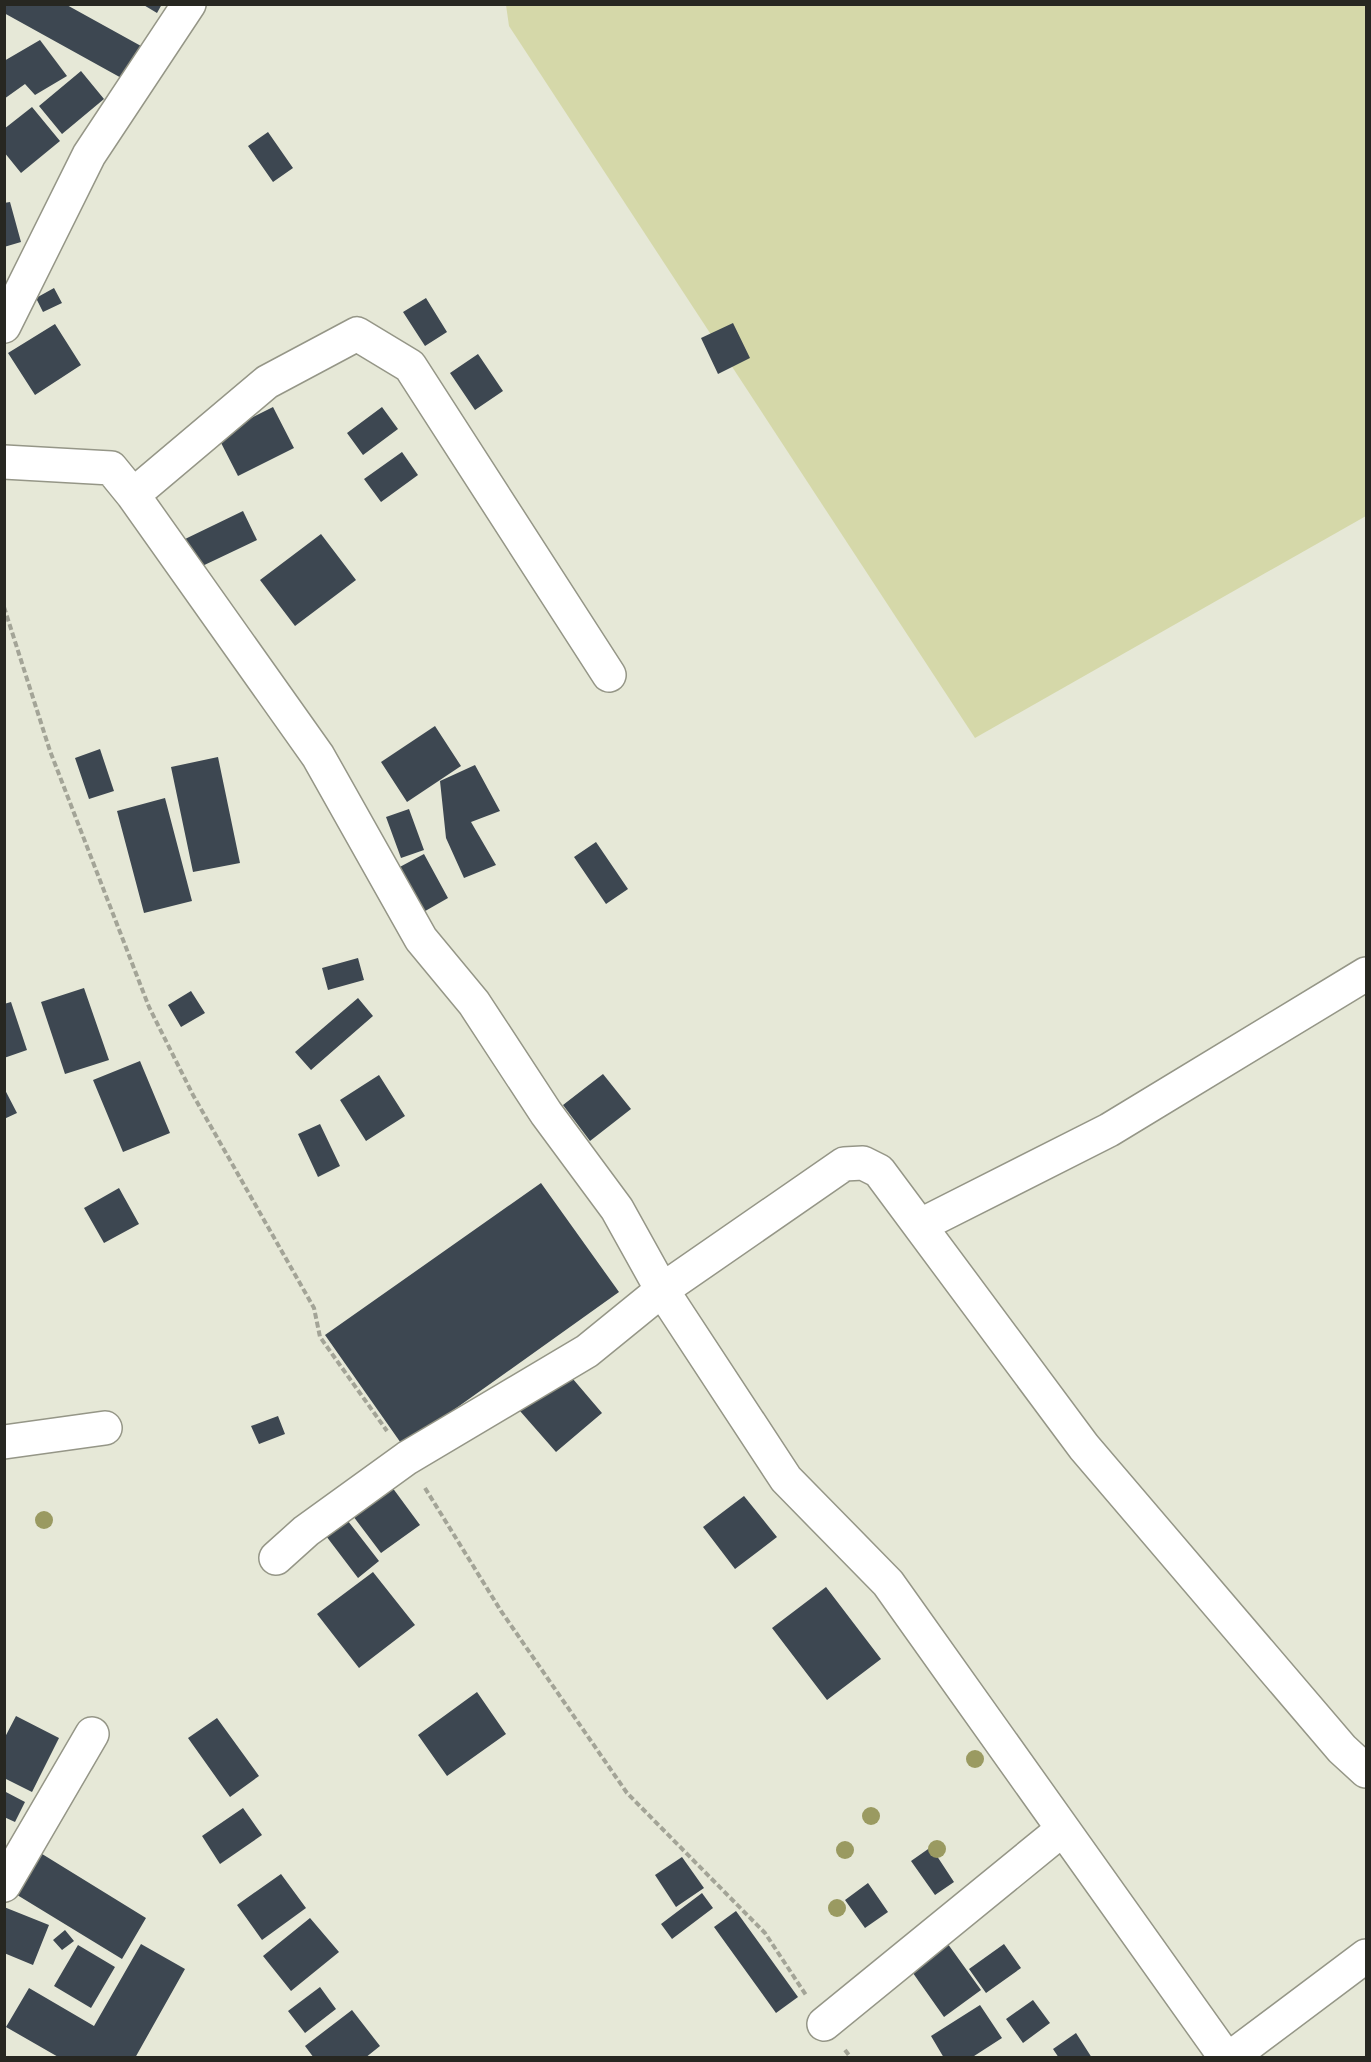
<svg xmlns="http://www.w3.org/2000/svg" width="1371" height="2062" font-family="Commissioner,sans-serif">
<rect width="100%" height="100%" fill="#e6e8d7"/>
<path fill="#d5d8a9" d="M506 5H1366V516L975 738 509 26Z"/>
<path fill="#3d4751" d="M4 4H65L141 46 125 80 4 13Z
M142 4H162L157 13Z
M40 40 67 76 35 95 25 84 4 99V61Z
M81 71 104 99 62 134 39 106Z
M32 107 60 141 21 173 4 152V129Z
M268 132 293 168 273 182 248 146Z
M10 202 21 242 4 247V203Z
M54 288 62 303 43 312 36 298Z
M426 298 447 332 425 346 403 312Z
M733 323 750 358 718 374 701 338Z
M55 324 81 365 35 395 8 353Z
M478 354 503 391 475 410 450 373Z
M273 407 294 448 238 476 217 435Z
M382 407 398 429 363 455 347 433Z
M402 452 418 475 381 502 364 479Z
M243 511 257 540 196 569 183 540Z
M321 534 356 580 295 626 260 580Z
M435 726 461 766 407 802 381 762Z
M100 749 114 791 89 799 75 758Z
M218 757 240 863 193 872 171 767Z
M475 765 500 811 471 822 496 865 464 878 446 838 440 781Z
M165 798 192 901 144 913 117 811Z
M409 809 424 850 401 858 386 817Z
M596 842 628 889 606 904 574 857Z
M424 854 448 898 420 914 396 869Z
M358 958 364 980 328 990 322 968Z
M84 988 109 1060 65 1074 41 1002Z
M191 991 205 1013 181 1027 168 1005Z
M358 998 373 1016 311 1070 295 1052Z
M11 1002 27 1050 4 1058V1004Z
M140 1061 170 1133 123 1152 93 1080Z
M603 1074 631 1109 590 1141 563 1105Z
M379 1075 405 1116 366 1141 340 1100Z
M4 1088 17 1113 4 1119Z
M320 1124 340 1166 318 1177 298 1134Z
M541 1183 619 1292 403 1446 325 1335Z
M119 1188 139 1224 104 1243 84 1208Z
M567 1372 602 1413 556 1452 520 1411Z
M278 1416 285 1434 259 1444 251 1426Z
M389 1483 420 1525 381 1553 350 1512Z
M744 1496 777 1537 735 1569 703 1527Z
M341 1512 379 1561 358 1578 320 1528Z
M373 1572 415 1625 359 1668 317 1614Z
M826 1587 881 1659 827 1700 772 1628Z
M477 1692 506 1734 447 1776 418 1735Z
M16 1716 59 1738 32 1792 4 1778V1739Z
M217 1718 259 1776 230 1797 188 1738Z
M4 1791 25 1802 15 1822 4 1817Z
M243 1808 262 1835 220 1864 202 1836Z
M931 1847 954 1882 935 1895 911 1861Z
M34 1849 146 1918 122 1959 9 1890Z
M682 1857 704 1888 676 1907 655 1875Z
M281 1874 306 1908 262 1940 237 1905Z
M868 1883 888 1912 865 1928 845 1900Z
M702 1893 713 1908 672 1939 661 1924Z
M4 1907 49 1925 33 1965 4 1953Z
M736 1911 798 1997 776 2013 714 1927Z
M310 1918 339 1952 291 1991 263 1956Z
M65 1930 74 1941 62 1950 53 1940Z
M945 1940 981 1990 944 2017 908 1966Z
M141 1944 185 1969 135 2058H60L6 2027 29 1988 94 2026Z
M1004 1944 1021 1968 986 1993 969 1969Z
M78 1945 115 1967 91 2008 54 1986Z
M320 1987 336 2009 305 2033 288 2011Z
M1033 2000 1050 2023 1023 2043 1006 2019Z
M980 2005 1002 2038 971 2058H944L931 2036Z
M352 2010 380 2046 365 2058H314L305 2046Z
M1076 2033 1092 2058H1059L1053 2049Z"/>
<g fill="none" stroke-linecap="round" stroke-linejoin="round">
<g stroke="#959687" stroke-width="36">
<path id="minor" d="M4 326 89 155 189 4
M4 462 111 468 133 495 318 756 421 939 474 1003 546 1113 617 1209 662 1290 786 1479 888 1583 1226 2058
M133 495 267 382 357 334 410 366 609 675
M921 1225 1109 1130 1366 974
M4 1442 105 1428
M276 1558 306 1531 407 1458 587 1351 662 1290 844 1164 863 1163 879 1171 1084 1447 1342 1749 1366 1771
M4 1885 92 1734
M824 2024 1063 1829"/>
</g>
<g stroke="#959687" stroke-width="36">
<path id="secondary" d="M1230 2058 1366 1956"/>
</g>
<path stroke="#a3a497" stroke-width="4" stroke-dasharray="6 3" stroke-linecap="butt" d="M4 607 50 751 149 1007 193 1095 314 1308 320 1337 387 1431
M425 1488 501 1611 627 1793 765 1933 806 1995
M845 2050 851 2058"/>
<use href="#minor" stroke="#fff" stroke-width="33"/>
<use href="#secondary" stroke="#fff" stroke-width="33"/>
</g>
<g fill="#9a9a61">
<circle cx="44" cy="1520" r="9"/>
<circle cx="975" cy="1759" r="9"/>
<circle cx="871" cy="1816" r="9"/>
<circle cx="937" cy="1849" r="9"/>
<circle cx="845" cy="1850" r="9"/>
<circle cx="837" cy="1908" r="9"/>
</g>
<rect width="1371" height="2062" fill="none" stroke="#272721" stroke-width="12"/>
</svg>
